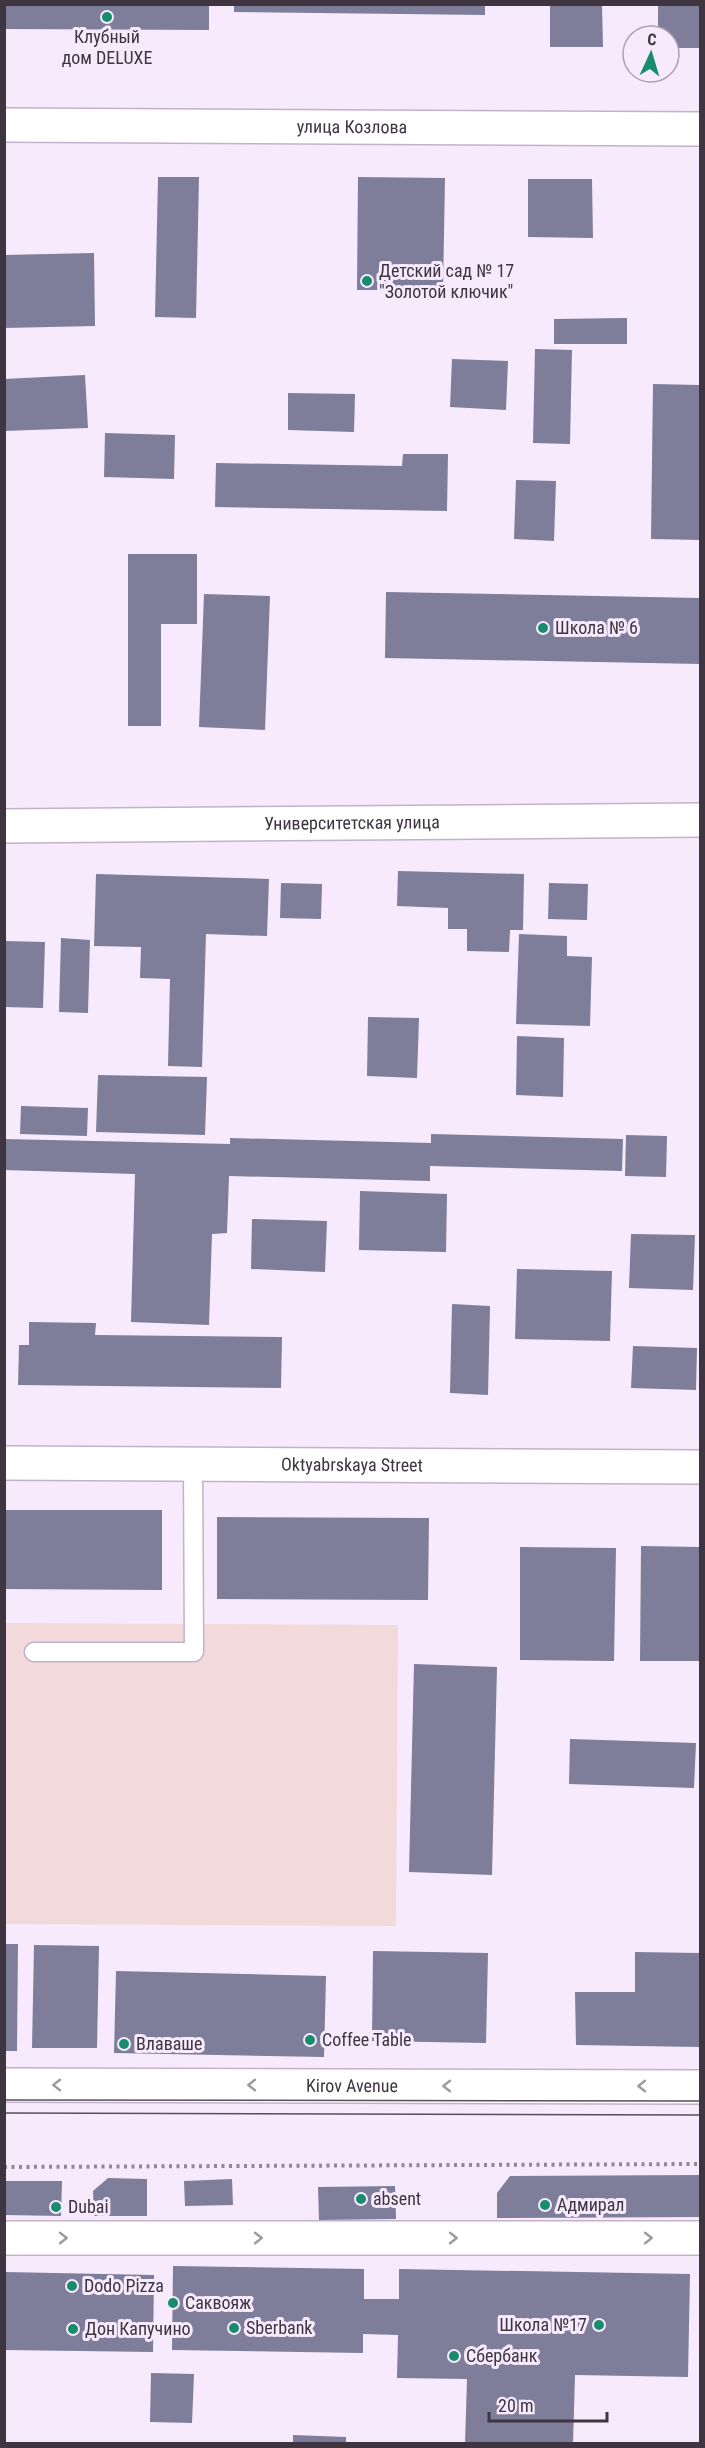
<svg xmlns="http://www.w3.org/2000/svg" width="705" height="2448" font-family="'Roboto Condensed',sans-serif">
<rect width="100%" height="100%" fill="#f7eafc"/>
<path fill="#f3dada" d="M5 1623 398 1625 396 1926 5 1924Z"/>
<path fill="#7e7d9a" d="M4 4H209V30L4 29Z
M234 4H485V15L234 12Z
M550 4H602L603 47H550Z
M658 4H700V48H669V36H658Z
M158 177H199L196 318 155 317Z
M358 177 445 178 443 290H357Z
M528 179H592L593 238 528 237Z
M94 253 95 326 4 328V255Z
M627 318V344H554V319Z
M535 349 572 350 570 444 533 443Z
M452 359 508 361 506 410 450 407Z
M85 375 88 428 4 431V379Z
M653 384 700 385V540L651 539Z
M288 393 355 394 354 432 288 430Z
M105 433 175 435 174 479 104 477Z
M403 454H448L447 511 215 507 216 463 402 466Z
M516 480 556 481 554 541 514 539Z
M128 554H197V624H161V726H128Z
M386 592 700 598V664L385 658Z
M204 594 270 596 265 730 199 727Z
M398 871 524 874 523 930H510L509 952 467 951V929H448V908L397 906Z
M96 874 269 879 267 936 206 934 202 1067 168 1066 170 979 140 978 141 947 94 946Z
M281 883 322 884 321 919 280 918Z
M549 883 588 884 587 920 548 919Z
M519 934 567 936V956L592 957 590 1026 516 1024Z
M61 938 90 940 88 1013 59 1012Z
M4 941 45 942 43 1008 4 1007Z
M368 1017 419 1018 417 1078 367 1076Z
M517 1036 564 1038 563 1097 516 1095Z
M98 1075 207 1077 205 1135 96 1132Z
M21 1106 88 1108 87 1136 20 1134Z
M431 1134 623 1139 622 1171 430 1166V1181L229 1176 227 1233 212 1234 209 1325 131 1322 135 1174 4 1170V1139L230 1144V1138L431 1143Z
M626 1135 667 1136 666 1177 625 1176Z
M360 1191 447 1194 446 1252 359 1250Z
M252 1219 327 1221 325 1272 251 1269Z
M631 1234 695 1235 693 1290 629 1288Z
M517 1269 612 1271 610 1341 515 1339Z
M452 1304 490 1306 488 1395 450 1393Z
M29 1322 96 1323 95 1335 282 1337 281 1388 18 1385 19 1345H29Z
M633 1346 697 1348 696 1390 631 1388Z
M4 1510H162V1590L4 1589Z
M217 1517 429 1518 428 1600 217 1599Z
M641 1546 700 1547 699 1661H640Z
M520 1547 616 1548 614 1661 520 1660Z
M414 1664 497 1667 492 1875 409 1872Z
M570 1739 696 1743 694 1788 569 1784Z
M4 1944H18L17 2051H4Z
M34 1945 99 1946 97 2048H32Z
M373 1951 488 1953 486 2043 372 2041Z
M635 1952 700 1953V2047L576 2045 575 1992H635Z
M116 1971 326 1976 324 2057 114 2053Z
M700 2175V2217L497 2218V2193L510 2176Z
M108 2178 147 2179V2216H94L93 2191Z
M232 2179 233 2205 185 2206 184 2181Z
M4 2181H62L61 2216 4 2215Z
M395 2186 396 2219 319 2220 318 2187Z
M173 2266 364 2269V2299H399V2269L690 2274 688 2377 575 2375 573 2444H465L467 2379 397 2378 398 2335 363 2334V2353L172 2350Z
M5 2272 154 2275 153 2352 5 2350Z
M151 2373 194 2374 192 2423 150 2422Z
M293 2435 346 2437V2444H293Z"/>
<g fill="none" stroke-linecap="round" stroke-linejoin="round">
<g stroke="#c5b0cc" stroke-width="21">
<path id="service" d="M34 1652H194L193 1464"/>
</g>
<g stroke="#c5b0cc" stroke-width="36">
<g id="minor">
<path id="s1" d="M4 125 700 129"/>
<path id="s2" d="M4 826 700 820"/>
</g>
</g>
<g stroke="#c5b0cc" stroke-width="36">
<g id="tertiary">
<path id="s3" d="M4 2085 700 2087"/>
<path d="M4 2238H700"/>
</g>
</g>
<g stroke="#c5b0cc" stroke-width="36">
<g id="secondary">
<path id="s4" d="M4 1463 700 1467"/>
</g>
</g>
<path stroke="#928795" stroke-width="4" stroke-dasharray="3 4.5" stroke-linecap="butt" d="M4 2167 700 2164"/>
<use href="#service" stroke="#fff" stroke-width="18"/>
<use href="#minor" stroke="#fff" stroke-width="33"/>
<use href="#tertiary" stroke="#fff" stroke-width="33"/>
<use href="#secondary" stroke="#fff" stroke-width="33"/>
<path stroke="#584e5b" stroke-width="1.5" d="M4 2100 700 2101
M4 2113 700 2115"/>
</g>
<defs><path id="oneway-chevron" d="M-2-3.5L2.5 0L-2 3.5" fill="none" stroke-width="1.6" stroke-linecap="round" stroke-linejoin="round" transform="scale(1.5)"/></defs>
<g stroke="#9e9aa0">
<use href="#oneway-chevron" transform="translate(57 2085) rotate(-180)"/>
<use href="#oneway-chevron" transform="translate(252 2085) rotate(-180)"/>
<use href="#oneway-chevron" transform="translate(447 2086) rotate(-180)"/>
<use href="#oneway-chevron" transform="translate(642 2086) rotate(-180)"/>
<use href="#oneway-chevron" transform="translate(63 2238)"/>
<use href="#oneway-chevron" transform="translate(258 2238)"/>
<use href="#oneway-chevron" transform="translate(453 2238)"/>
<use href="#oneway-chevron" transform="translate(648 2238)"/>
</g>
<g fill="#188c6d" stroke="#f7eafc" stroke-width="2">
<circle cx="107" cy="17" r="6"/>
<circle cx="367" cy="281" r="6"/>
<circle cx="543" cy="628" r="6"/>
<circle cx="310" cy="2040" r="6"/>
<circle cx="124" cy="2044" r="6"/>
<circle cx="361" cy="2199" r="6"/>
<circle cx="545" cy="2205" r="6"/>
<circle cx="56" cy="2207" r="6"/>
<circle cx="72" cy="2286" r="6"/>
<circle cx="173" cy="2303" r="6"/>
<circle cx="599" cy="2325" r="6"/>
<circle cx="234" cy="2328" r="6"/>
<circle cx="73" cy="2329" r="6"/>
<circle cx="454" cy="2356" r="6"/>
</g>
<g text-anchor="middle" stroke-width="6" stroke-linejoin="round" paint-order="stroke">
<g font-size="18" fill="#3e3541" stroke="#f7eafc" text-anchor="start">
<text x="107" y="43" text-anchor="middle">Клубный<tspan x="107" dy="21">дом DELUXE</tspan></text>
<text x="379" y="277">Детский сад № 17<tspan x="379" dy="21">"Золотой ключик"</tspan></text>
<text x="555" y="634">Школа № 6</text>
<text x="322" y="2046">Coffee Table</text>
<text x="136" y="2050">Влаваше</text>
<text x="373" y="2205">absent</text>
<text x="557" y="2211">Адмирал</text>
<text x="68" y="2213">Dubai</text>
<text x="84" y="2292">Dodo Pizza</text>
<text x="185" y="2309">Саквояж</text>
<text x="587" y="2331" text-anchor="end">Школа №17</text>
<text x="246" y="2334">Sberbank</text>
<text x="85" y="2335">Дон Капучино</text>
<text x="466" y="2362">Сбербанк</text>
</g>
<g font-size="18" fill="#3e3541" stroke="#f7eafc">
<text dy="6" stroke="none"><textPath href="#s1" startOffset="348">улица Козлова</textPath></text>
<text dy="6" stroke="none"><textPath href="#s2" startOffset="348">Университетская улица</textPath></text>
<text dy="6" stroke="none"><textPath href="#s4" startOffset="348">Oktyabrskaya Street</textPath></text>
<text dy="6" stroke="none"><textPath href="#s3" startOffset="348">Kirov Avenue</textPath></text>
</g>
</g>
<rect width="705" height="2448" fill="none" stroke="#3e3541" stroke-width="12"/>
<g transform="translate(651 54) rotate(4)"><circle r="28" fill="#f7eafc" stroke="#ada2b1" stroke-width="1.5"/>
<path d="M0-4.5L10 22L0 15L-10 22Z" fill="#188c6d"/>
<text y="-9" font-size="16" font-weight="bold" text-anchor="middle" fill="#3e3541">С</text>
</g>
<path d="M489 2412v9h118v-9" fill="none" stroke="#3e3541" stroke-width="3"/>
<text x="498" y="2412" font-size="18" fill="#3e3541" stroke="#f7eafc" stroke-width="4.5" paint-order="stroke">20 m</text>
</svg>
